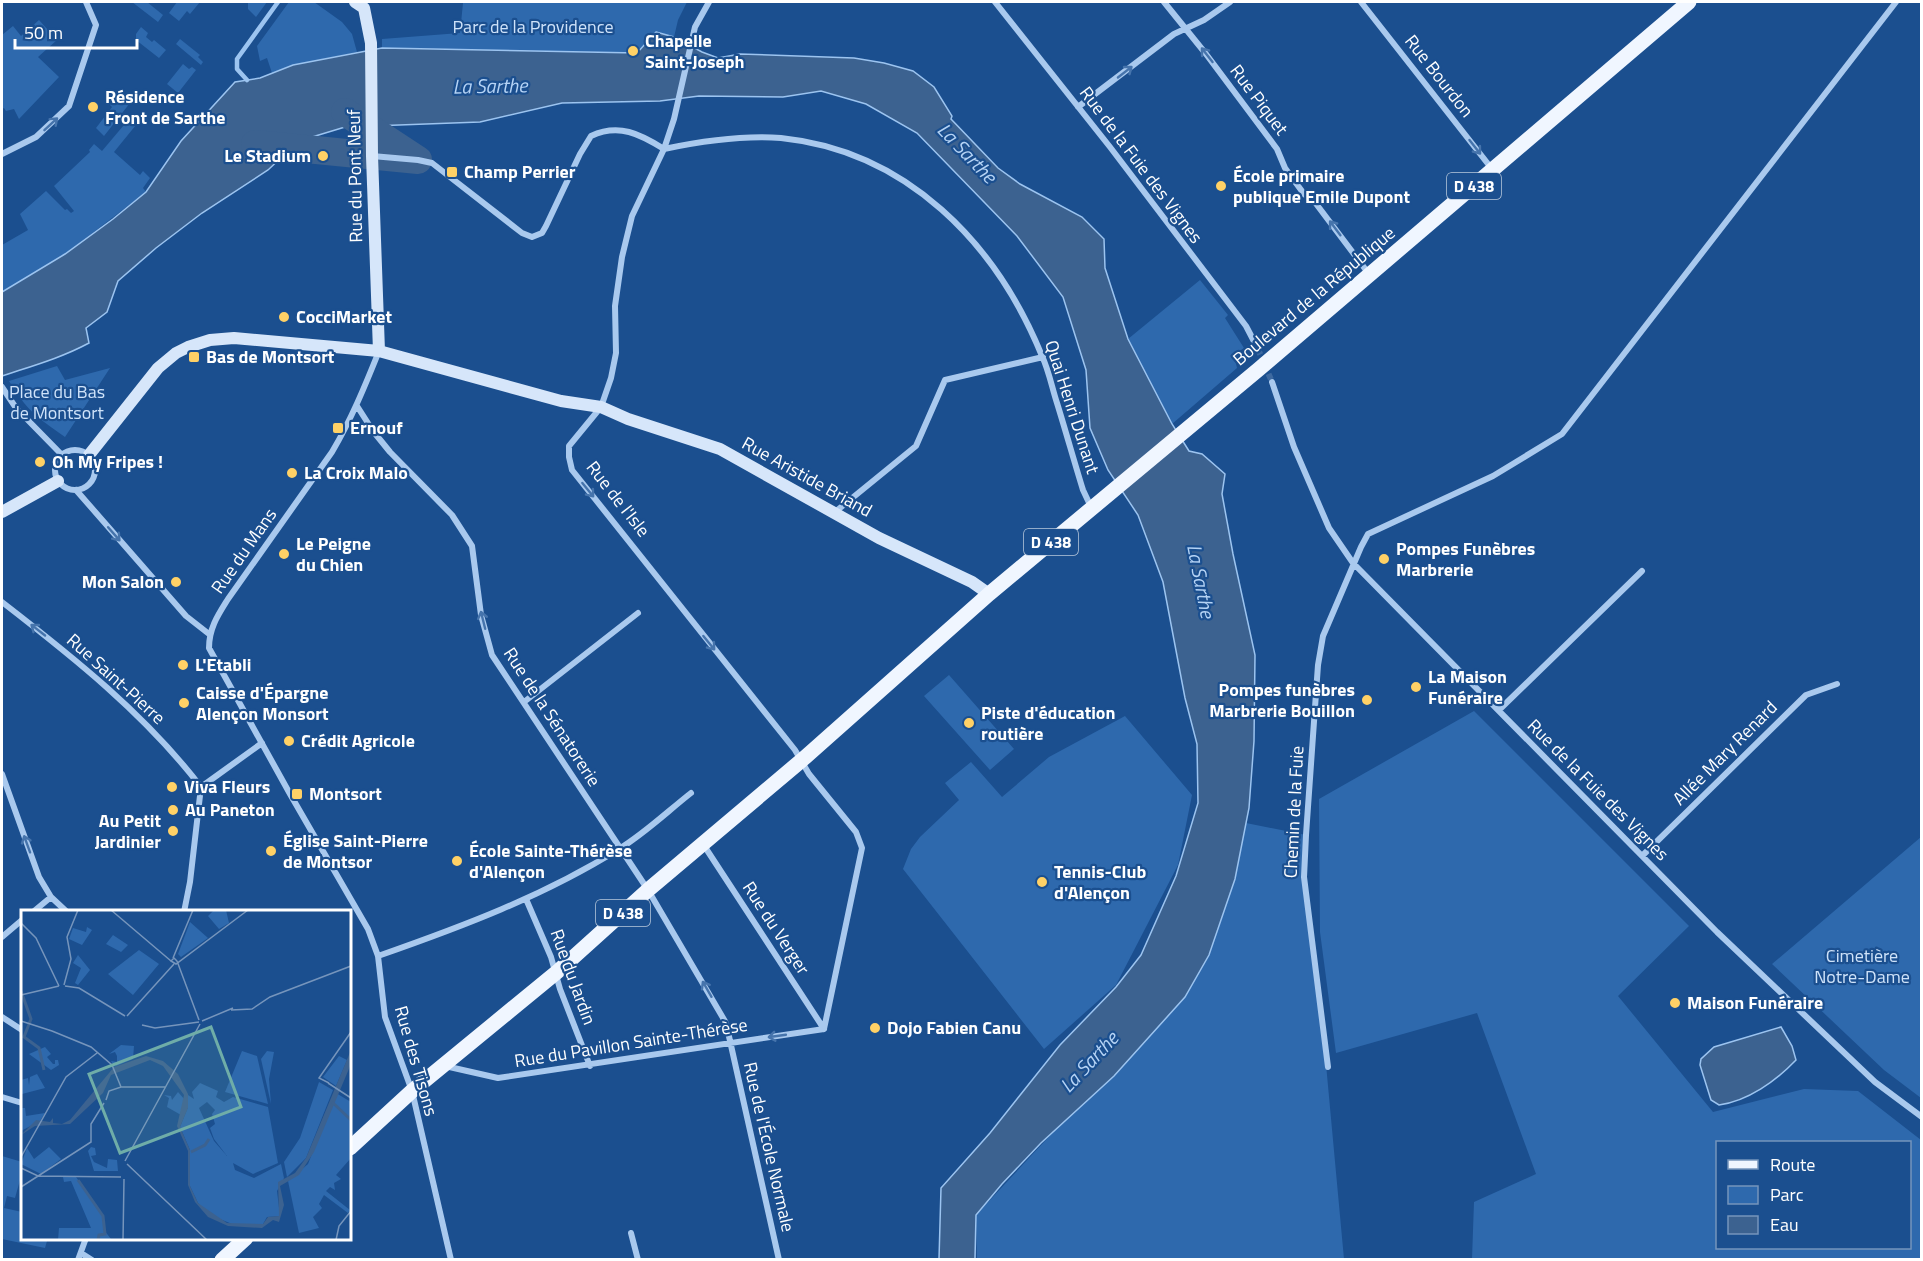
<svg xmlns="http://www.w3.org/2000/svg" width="1923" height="1261" font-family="'Titillium Web',sans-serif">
<rect width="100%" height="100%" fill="#1b4f8f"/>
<path fill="#2e69ad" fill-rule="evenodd" d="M132 2H147L163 15 158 22Z
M177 2H200L190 14 187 11 179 21 169 13Z
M248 2H267L256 17 248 9Z
M289 2H314L342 22 352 34 357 52 293 65 272 73 267 58 260 61 257 46Z
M448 2H687L678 20 674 37 656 32 637 53 382 48V39L460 33 463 3Z
M39 20 57 40 38 57 59 77 19 119 14 109 6 111 4 108 2 109V35L13 26 21 36Z
M141 27 148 33 146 37 152 42 154 40 166 50 159 58 136 40V34Z
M180 39 200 55 198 57 203 62 201 65 176 44Z
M183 64 189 69 192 67 196 70 178 93 167 84Z
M117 92 130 103 104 136 96 128 112 107 108 103Z
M129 119 136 125 114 152 140 175 143 171 150 178 143 188 146 192 65 254 2 292V245L28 230 20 214 46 191 65 210 67 209 71 213 74 211 54 186 90 152 89 150 94 144 102 151Z
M1200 280 1228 315 1225 318 1244 348 1234 355 1237 368 1172 424 1128 339Z
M57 366 65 380 110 368 65 437C38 418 26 410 9 381Z
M949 675 1014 749 990 770 924 696Z
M1474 711 1689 926 1618 996 1713 1112 1804 1089 1858 1091 1921 1140V1259H1472L1474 1202 1536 1174 1477 1013 1336 1053 1320 932 1319 799ZM1718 1142H1910V1248H1718Z
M1125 716 1192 795 1178 865 1116 985 1044 1049 903 869 911 849 920 837 959 800 945 783 971 762 1002 797 1049 757Z
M1246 823 1306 835 1304 877 1321 1010 1344 1259H977L976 1215 1194 981C1222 932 1235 878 1246 823Z
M1921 837V1098L1884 1070 1772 964Z
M2 1156 22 1162V1173L15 1198 7 1196 4 1208 22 1212V1238L42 1239 47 1241 45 1248 2 1239Z"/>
<path fill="#3c6290" stroke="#9cc4f0" stroke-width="1.5" d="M656 32 674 37 702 52 718 58 740 54 854 58 884 63 913 71 934 87 952 116 951 119 998 168 1020 184 1082 217 1104 239 1105 268 1128 339 1172 424 1189 451 1202 454 1225 474 1222 494 1233 554 1255 655 1254 741 1249 808 1235 879 1209 955 1185 997 1114 1076 1041 1143 1002 1184 976 1215 975 1259H939L941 1188 990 1133 1060 1045 1116 987 1141 955 1176 876 1198 803 1197 744 1185 698 1163 582 1138 515 1108 470 1090 428 1086 370 1063 297 1017 236 917 133 866 104 821 91 783 97 699 96 660 101 562 103 480 122 345 127 299 141 268 170 202 213 156 248 118 281 107 312 86 328 89 343C61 358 32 366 2 376V292L65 254 113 219 146 192 181 141 235 82 260 78 293 65 382 48 637 53Z
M1781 1027 1792 1046 1796 1060C1776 1081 1748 1101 1719 1105L1711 1100 1700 1065 1701 1059 1714 1047Z"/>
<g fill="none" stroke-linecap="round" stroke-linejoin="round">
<path stroke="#9cc4f0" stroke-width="4.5" d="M247 80 237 69V59L278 2"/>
<path stroke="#3c6290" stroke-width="28" d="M255 144 418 160 345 112"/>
<path stroke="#3d69a0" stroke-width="6" stroke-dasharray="6 3" stroke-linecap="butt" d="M1258 349 1272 382"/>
<path stroke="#a9c9ee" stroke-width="6" d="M709 2 695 27 674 119 664 149 632 216 622 257 615 306 616 353 611 378 601 407 569 446V457L572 470 795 750 809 774 856 832 862 848 824 1029
M995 2 1110 147 1246 326 1258 349
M1164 2 1206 54 1277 149 1285 168 1304 194 1314 201 1369 274
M1361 2 1492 169
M1078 107 1174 34 1204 20 1230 2
M664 149C702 141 742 135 781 138 907 151 996 243 1042 356 1049 371 1052 388 1057 403 1066 432 1074 461 1083 490L1091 507
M2 154 36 137 69 106 96 25 86 2
M372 156 418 160 432 163 522 233 532 237 542 233 546 226 580 154 591 136C619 123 640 134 664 149
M379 351C365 386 351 420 332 452L228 599C218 615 209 628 209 648L290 794 368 929 378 956 385 1017 412 1091 451 1260
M1272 382 1294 447 1329 528 1353 563 1717 932 1875 1082 1922 1117
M2 387 16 408 62 455
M357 406 373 431 390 452 452 515 472 546 481 615 492 655 648 890 726 1023 779 1260
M55 470a20 20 0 1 1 40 0a20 20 0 1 1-40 0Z
M76 490 186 616 209 634
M835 512 916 446 945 380 1043 357
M2 602C73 657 145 714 201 787
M524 702 638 613
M1499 710 1642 571
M2 774 39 877 51 897 67 912
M703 844 824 1029
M1642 856 1806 695 1837 684
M526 899 551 957 560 989 590 1066
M33 912 51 897
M184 912 190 882 201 787 262 743
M2 937 22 920
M378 956C461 927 544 896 619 849 644 834 668 811 691 793
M2 1017 22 1030
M445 1066 498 1078 824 1029
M1328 1067 1304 877 1306 835 1318 665 1323 636 1361 547 1368 534 1493 476 1562 434 1896 2
M2 1097 22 1103
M631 1233 638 1260
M81 1253 92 1260
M78 1260 86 1238"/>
<path stroke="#d6e6fa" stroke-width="12" d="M355 2 364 8 371 43 372 156 379 351
M89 455 158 368 176 353 188 347 210 340 234 338 379 351 561 401 601 407 628 419 720 449 879 538 972 582 989 594
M2 512 58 481"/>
<path stroke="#f0f6ff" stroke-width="15" d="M350 1148 412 1091 557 972 648 890 802 760 989 594 1259 369 1689 2
M222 1260 246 1238"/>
</g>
<defs><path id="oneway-shaft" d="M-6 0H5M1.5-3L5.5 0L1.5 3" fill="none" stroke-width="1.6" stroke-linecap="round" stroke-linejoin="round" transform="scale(1.5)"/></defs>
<g stroke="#4674ac">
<use href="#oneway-shaft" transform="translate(1207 55) rotate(-128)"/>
<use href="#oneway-shaft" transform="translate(1125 72) rotate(-38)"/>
<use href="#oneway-shaft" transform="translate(51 124) rotate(-43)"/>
<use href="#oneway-shaft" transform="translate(1475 147) rotate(52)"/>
<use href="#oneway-shaft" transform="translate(1335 228) rotate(-127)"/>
<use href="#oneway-shaft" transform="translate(588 490) rotate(51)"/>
<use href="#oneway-shaft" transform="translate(114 534) rotate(49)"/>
<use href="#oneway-shaft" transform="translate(483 620) rotate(-104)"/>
<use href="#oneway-shaft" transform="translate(38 630) rotate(-142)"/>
<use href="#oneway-shaft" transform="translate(709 643) rotate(51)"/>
<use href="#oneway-shaft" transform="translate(27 844) rotate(-110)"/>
<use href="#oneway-shaft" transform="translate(707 989) rotate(-120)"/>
<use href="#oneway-shaft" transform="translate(777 1036) rotate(172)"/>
</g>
<g fill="#ffd166" stroke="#1b4f8f" stroke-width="2">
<circle cx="633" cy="51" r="6"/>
<circle cx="93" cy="107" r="6"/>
<circle cx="323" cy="156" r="6"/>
<rect x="446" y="166" width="12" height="12" rx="3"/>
<circle cx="1221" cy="186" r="6"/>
<circle cx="284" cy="317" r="6"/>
<rect x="188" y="351" width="12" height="12" rx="3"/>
<rect x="332" y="422" width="12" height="12" rx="3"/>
<circle cx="40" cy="462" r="6"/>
<circle cx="292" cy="473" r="6"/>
<circle cx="284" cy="554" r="6"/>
<circle cx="1384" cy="559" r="6"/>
<circle cx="176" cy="582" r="6"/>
<circle cx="183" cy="665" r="6"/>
<circle cx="1416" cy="687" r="6"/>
<circle cx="1367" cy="700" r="6"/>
<circle cx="184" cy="703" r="6"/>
<circle cx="969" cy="723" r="6"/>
<circle cx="289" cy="741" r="6"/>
<circle cx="172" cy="787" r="6"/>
<rect x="291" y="788" width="12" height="12" rx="3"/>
<circle cx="173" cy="810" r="6"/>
<circle cx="173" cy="831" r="6"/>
<circle cx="271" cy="851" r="6"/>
<circle cx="457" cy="861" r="6"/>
<circle cx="1042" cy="882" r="6"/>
<circle cx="1675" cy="1003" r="6"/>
<circle cx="875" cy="1028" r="6"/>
</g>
<g text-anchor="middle" stroke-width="4.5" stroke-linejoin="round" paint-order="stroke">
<g fill="#1b4f8f" stroke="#bbcadd" stroke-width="1.5">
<rect x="1447" y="173" width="54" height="26" rx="4.5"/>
<rect x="1024" y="529" width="54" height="26" rx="4.5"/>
<rect x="596" y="900" width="54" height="26" rx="4.5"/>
</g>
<g font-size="16" font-weight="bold" fill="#fff">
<text x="1474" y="192">D 438</text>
<text x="1051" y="548">D 438</text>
<text x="623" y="919">D 438</text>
</g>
<g font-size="18" fill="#cfe3fa" stroke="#1b4f8f">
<text x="533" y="33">Parc de la Providence</text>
<text x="57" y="398">Place du Bas<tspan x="57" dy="21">de Montsort</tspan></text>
<text x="1862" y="962">Cimetière<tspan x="1862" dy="21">Notre-Dame</tspan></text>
</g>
<g font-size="18" font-weight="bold" fill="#fff" stroke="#1b4f8f" text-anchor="start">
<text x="645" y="47">Chapelle<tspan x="645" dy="21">Saint-Joseph</tspan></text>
<text x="105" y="103">Résidence<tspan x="105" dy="21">Front de Sarthe</tspan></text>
<text x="311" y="162" text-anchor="end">Le Stadium</text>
<text x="464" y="178">Champ Perrier</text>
<text x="1233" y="182">École primaire<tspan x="1233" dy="21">publique Emile Dupont</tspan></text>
<text x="296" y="323">CocciMarket</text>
<text x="206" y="363">Bas de Montsort</text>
<text x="350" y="434">Ernouf</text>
<text x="52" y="468">Oh My Fripes !</text>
<text x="304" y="479">La Croix Malo</text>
<text x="296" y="550">Le Peigne<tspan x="296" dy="21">du Chien</tspan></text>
<text x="1396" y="555">Pompes Funèbres<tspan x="1396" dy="21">Marbrerie</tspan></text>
<text x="164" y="588" text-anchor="end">Mon Salon</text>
<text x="195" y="671">L'Etabli</text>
<text x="1428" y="683">La Maison<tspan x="1428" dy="21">Funéraire</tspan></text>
<text x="1355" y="696" text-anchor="end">Pompes funèbres<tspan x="1355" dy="21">Marbrerie Bouillon</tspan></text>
<text x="196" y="699">Caisse d'Épargne<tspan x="196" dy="21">Alençon Monsort</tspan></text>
<text x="981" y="719">Piste d'éducation<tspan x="981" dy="21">routière</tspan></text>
<text x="301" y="747">Crédit Agricole</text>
<text x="184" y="793">Viva Fleurs</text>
<text x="309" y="800">Montsort</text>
<text x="185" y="816">Au Paneton</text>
<text x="161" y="827" text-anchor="end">Au Petit<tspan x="161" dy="21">Jardinier</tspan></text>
<text x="283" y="847">Église Saint-Pierre<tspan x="283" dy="21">de Montsor</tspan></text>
<text x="469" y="857">École Sainte-Thérèse<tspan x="469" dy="21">d'Alençon</tspan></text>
<text x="1054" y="878">Tennis-Club<tspan x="1054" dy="21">d'Alençon</tspan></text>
<text x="1687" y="1009">Maison Funéraire</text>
<text x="887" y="1034">Dojo Fabien Canu</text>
</g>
<g font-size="18" fill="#fff" stroke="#1b4f8f">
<text transform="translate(1439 76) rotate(52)" y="6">Rue Bourdon</text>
<text transform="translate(1259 100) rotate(53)" y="6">Rue Piquet</text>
<text transform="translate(1141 165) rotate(53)" y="6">Rue de la Fuie des Vignes</text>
<text transform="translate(355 176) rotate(-91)" y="6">Rue du Pont Neuf</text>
<text transform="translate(1314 296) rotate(-40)" y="6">Boulevard de la République</text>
<text transform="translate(1072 407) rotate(72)" y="6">Quai Henri Dunant</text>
<text transform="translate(807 477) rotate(29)" y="6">Rue Aristide Briand</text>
<text transform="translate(618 499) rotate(52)" y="6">Rue de l'Isle</text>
<text transform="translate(244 551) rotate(-55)" y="6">Rue du Mans</text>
<text transform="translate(116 679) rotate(42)" y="6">Rue Saint-Pierre</text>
<text transform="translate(552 717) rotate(57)" y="6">Rue de la Sénatorerie</text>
<text transform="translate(1725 753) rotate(-45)" y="6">Allée Mary Renard</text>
<text transform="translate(1598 790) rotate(45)" y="6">Rue de la Fuie des Vignes</text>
<text transform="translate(1294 812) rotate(-87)" y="6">Chemin de la Fuie</text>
<text transform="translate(776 928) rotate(57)" y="6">Rue du Verger</text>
<text transform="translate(573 977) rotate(70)" y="6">Rue du Jardin</text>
<text transform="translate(631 1043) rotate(-9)" y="6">Rue du Pavillon Sainte-Thérèse</text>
<text transform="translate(416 1061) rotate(74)" y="6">Rue des Tisons</text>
<text transform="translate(769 1147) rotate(77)" y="6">Rue de l'École Normale</text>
</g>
<g font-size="20" font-style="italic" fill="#b5d3f5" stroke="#1b4f8f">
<text transform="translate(490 86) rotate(-1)" y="7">La Sarthe</text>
<text transform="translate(967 153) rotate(46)" y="7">La Sarthe</text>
<text transform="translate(1201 581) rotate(79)" y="7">La Sarthe</text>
<text transform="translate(1089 1062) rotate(-47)" y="7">La Sarthe</text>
</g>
</g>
<g transform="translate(21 910)">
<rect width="330" height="330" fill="#1b4f8f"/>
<path d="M193 0H205L208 13 198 19 187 6ZM169 12 187 28 160 47 157 44ZM66 17 71 20 61 35 48 29 52 18 65 22ZM92 25 107 35 100 42 85 34ZM118 40 138 54 112 85 87 64ZM57 45 69 60 57 75 54 73 60 58 52 53ZM100 135 113 136 112 149 93 157 97 153 92 154 90 151 96 152V146L94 142 88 144ZM24 137 30 144 26 147 32 154H34V150H37L38 155 30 160 8 144ZM221 141 236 146 247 194 204 182ZM246 141 253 142 248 169 250 194 240 149ZM318 146 326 150 315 176 302 167ZM16 164 24 178 1 184 0 170 7 168 8 175 9 167ZM298 172 312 180 285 248 266 267 263 252 279 228ZM179 173 197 181 195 187 203 192 212 187 247 197 257 253 232 264 212 253 214 260 233 268 260 254 263 268 256 281 259 306 246 307 242 314 216 316 189 305 177 293 169 276V240L159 217 167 197V185L173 189 171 182ZM186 192 194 200 191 204 194 214 189 218 193 229 206 246 193 231 178 198ZM157 182 164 190 160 205 146 197 148 188 143 185 150 186 151 190ZM315 183 330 192V248L315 265 320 269 313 273 314 280 309 277 305 281 329 300 327 303 303 285 298 294 301 298 292 307 298 318 278 323 267 271 287 254ZM0 198H4L5 206 24 203 19 211 0 221ZM28 237 40 249 20 264 0 254 6 238 13 249ZM70 237 74 238 75 245 70 246 73 252 86 258 87 249 96 250 97 261H73L67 241ZM42 267H55L81 303 83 320 90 329 37 330 38 318H70L50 271 43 272Z" fill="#2e69ad" fill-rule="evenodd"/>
<path d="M330 140V154L293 242 278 265 259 276 263 295 258 312 252 310 241 318 207 316 187 307 174 292 167 275V241L156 216 163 185 142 156 129 150 90 165 82 183 49 214 14 216 0 225 15 210 29 212 32 208V213L41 214 49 210 93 157 125 146 142 151 157 164 167 184V198L159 217 169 240V276L177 293 206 313 242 314 247 307 258 306 257 272 274 263 285 248Z" fill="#3c6290"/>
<path fill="none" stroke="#3c6290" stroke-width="3" d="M0 81 10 109 3 127 18 138 23 160M311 192 330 210M170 242 184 235 188 229M57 270 82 306 84 324 78 325 77 330"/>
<path fill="none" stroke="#7695bc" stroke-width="1.5" d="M90 0 150 51M0 13 15 28 38 76M152 48 172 0M156 51 153 48 150 51 155 54 227 0M156 51 178 110M43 75 50 49 46 27 57 0M44 76 58 78 104 106M0 85 38 76M210 100 231 99 249 87 330 56M106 106 153 54M0 111 31 121M181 111 212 98M121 115 134 118 178 112M31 121 70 137 91 155 100 177M307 173 330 188M308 173 298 168 330 122M85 190 88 181 100 177H145M0 247 45 167 76 143M104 251 179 114M106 254 186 330M0 258 17 266 100 267M0 277 70 232V214L83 193M102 330 103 269M315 330 318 316 330 301"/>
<path fill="#6fada8" fill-opacity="0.15" stroke="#6fada8" stroke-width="3" d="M190 117 220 197 99 243 68 164Z"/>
<rect width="330" height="330" fill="none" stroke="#fff" stroke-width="3"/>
</g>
<rect width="1923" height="1261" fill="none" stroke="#ffffff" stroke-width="6"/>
<rect x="1716" y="1141" width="195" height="108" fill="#1b4f8f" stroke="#7695bc" stroke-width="1.5"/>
<rect x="1728" y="1160" width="30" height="9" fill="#f0f6ff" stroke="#7695bc" stroke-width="1.5"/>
<text x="1770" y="1171" font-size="18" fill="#ffffff">Route</text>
<rect x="1728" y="1186" width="30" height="18" fill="#2e69ad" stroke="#7695bc" stroke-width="1.5"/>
<text x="1770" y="1201" font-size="18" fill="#ffffff">Parc</text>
<rect x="1728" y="1216" width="30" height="18" fill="#3c6290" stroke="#7695bc" stroke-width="1.5"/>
<text x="1770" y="1231" font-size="18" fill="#ffffff">Eau</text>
<path d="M15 39v9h122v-9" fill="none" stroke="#ffffff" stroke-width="3"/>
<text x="24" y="39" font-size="18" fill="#ffffff" stroke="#1b4f8f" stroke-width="4.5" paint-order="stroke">50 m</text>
</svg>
